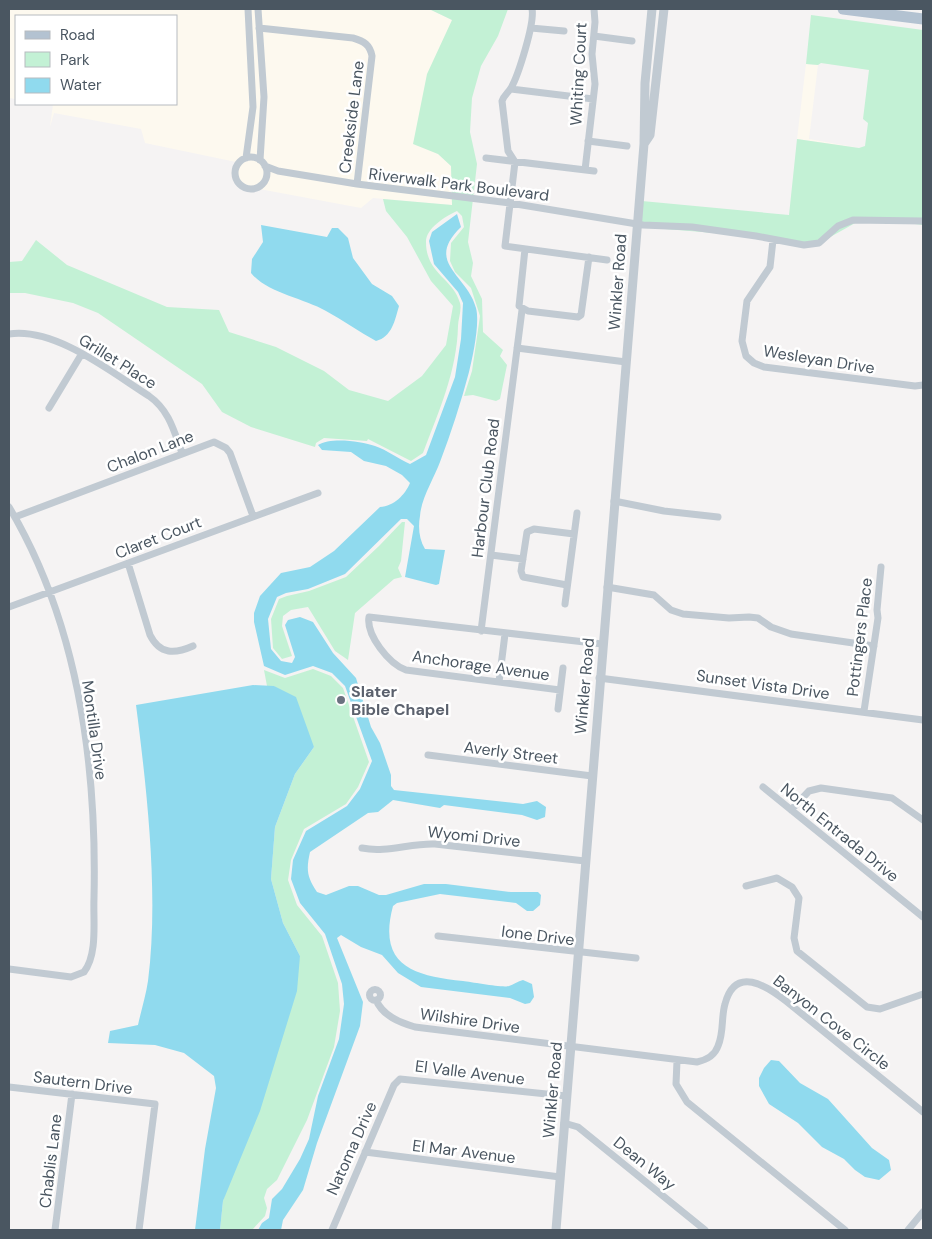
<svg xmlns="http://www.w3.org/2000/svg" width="932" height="1239" font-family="'DM Sans',sans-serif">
<rect width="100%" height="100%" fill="#f5f3f3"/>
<path fill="#fdf9ef" d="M9 9H429L452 20 424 147 438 154 451 166 452 205 373 198 361 208 238 185 236 162 145 143 141 129 54 113 50 127 53 104H176V16H16V99L9 98Z
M806 64 818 65 809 139 860 148 797 139Z"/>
<path fill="#c3f1d5" d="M429 9H508L498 36 481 66 472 98 470 132 477 164 468 242 473 263 471 276 482 299 483 332 503 350 500 356 507 365 500 399 496 401 473 395 464 396 472 371 480 316 471 288 455 272 450 261 451 243 464 227 462 216 457 211C446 216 426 228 426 242 426 274 453 278 460 303 462 310 458 319 458 326 457 371 439 411 423 453L411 461 368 439 367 441 324 438 316 443 315 447 251 427 222 412 202 384 98 313 73 303 25 293H9V262L22 261 36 240 67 265 167 307 219 310 229 332 276 347 324 371 349 390 388 401 422 376 446 345 453 306 431 281 407 237 386 211 383 199 452 205 451 166 438 154 413 144 427 74 452 20Z
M811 15 923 30V225L899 222H857L816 245 752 236 640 227 642 201 789 215 797 139 859 148 865 146 868 123 863 119 869 70 821 63 818 65 806 64Z
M402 522H405L401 561 398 568 402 577 394 579 355 613 348 660 335 651 308 607 291 610 283 616 282 626 292 656 282 659 273 648 271 619 279 599 287 596 309 591 346 577 379 546Z
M313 669 331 676 343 688 369 762 358 787 346 804 304 829 291 860 288 880 297 905 322 936 338 983 340 1011 334 1047 307 1120 277 1180 267 1189 264 1198 267 1208 265 1216 252 1230H220L223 1201 300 956 283 923 271 879 275 827 295 774 314 747 274 686H267L264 670 285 678Z"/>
<path fill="#90daee" d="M457 214 461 227C424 263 467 274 476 308 480 323 473 356 469 372 461 402 451 433 440 462 434 478 421 499 420 516 418 527 419 539 425 549L445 550 439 584 436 585 405 577 414 526 407 519H401L345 574 308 589 286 593 277 597 268 619 271 649 281 661 292 663 295 657 285 625 288 620 300 617 313 622 333 653 356 678 371 727 380 743 391 775V786L394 790 523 804 537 801 546 807 545 817 537 820 522 815 444 805 440 808 393 800 378 812 368 813 310 852C306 870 307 877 317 892L326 895 349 886H358L379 895H386L424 884H446L511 892H538L541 895 540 905 533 911H527L516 903 440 894 397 903 393 906C377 966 414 976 463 981 472 982 503 988 509 986 513 985 518 981 523 980L532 984 534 997 530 1003 525 1004 510 998 421 987 398 973 382 955 361 947 341 935 337 938 363 1002 360 1026 317 1143 303 1190 283 1220 281 1230H258L262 1223 269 1218 272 1199 282 1189 300 1159 309 1139 318 1096 339 1039 344 1004 342 984 325 934 300 903 291 879 293 860 306 831 347 806 360 789 372 761 345 686 332 673 313 666 285 675 264 666 254 622V613L260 596 281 573 310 567 334 551 380 507C394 506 405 495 410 483L402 475 386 466 364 461 351 452 322 450 318 445C330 437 361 441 375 446 387 450 399 459 410 464L426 455 455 377 461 339 463 303 458 292 434 264 429 241 432 232Z
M261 225 327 237 332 228H338L348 238 353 258 372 284 392 296 399 306C395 320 392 337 376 341 359 332 343 320 326 311 303 298 267 293 251 273L252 259 263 242Z
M253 685 274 686 296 697 314 747 295 774 275 827 271 879 283 923 300 956 297 991 260 1111 223 1201 220 1230H195L205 1149 216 1088 214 1076 184 1053 155 1045 108 1043 110 1031 138 1025C141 1011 146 995 148 981 159 895 147 791 136 705Z
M771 1060 779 1061 800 1083 828 1099 872 1148 889 1160 891 1170 879 1180 865 1177 855 1170 844 1159 822 1147 798 1123 769 1104 759 1086V1078L764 1068Z"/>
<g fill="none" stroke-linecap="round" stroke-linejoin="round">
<path stroke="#c1cad2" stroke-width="7" d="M258 9 264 97 260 160
M532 9C535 23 518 76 511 88 508 93 504 95 502 101L508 151 515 162 505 246 607 260
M259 28 353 38C364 41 370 45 372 56L357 184
M531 28 564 31
M594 36 632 41
M511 89 593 99
M588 141 627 146
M235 173a16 16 0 1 1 32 0a16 16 0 1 1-32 0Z
M246 158 253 107 248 9
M486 158 594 171
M265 166 278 171 357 184 510 203 643 225 692 227 756 236 804 245 819 243 838 226 853 220 923 221
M585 170 595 84 592 54 595 22 594 9
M773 240 770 267 747 301 742 341 746 356 754 363 764 367 915 386 923 385
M525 249 519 306 528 311 578 317 581 315 589 257
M9 334C55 327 111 372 149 396 169 410 174 431 182 453
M517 348 626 362
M49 408 81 355
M614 501 664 511 718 517
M9 507C78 623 97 766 94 898 93 920 98 954 84 972L71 977 9 969
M15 517 214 442 226 448 230 453 253 516
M491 555 523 559
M128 563 150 635C160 655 175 654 193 646
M567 585 523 577 521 571 527 532 534 529 574 534
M607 587 654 595 671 610 683 614 729 618 749 617 758 618 771 627 791 634 874 646
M565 604 577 513
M9 607 318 493
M481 631 522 310
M599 678 923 720
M499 682 505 634
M560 690 406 670C389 664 366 635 369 617L602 644
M558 709 563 668
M864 711 878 618 877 610 881 567
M428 755 592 776
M763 787 923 917
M791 810 809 791 821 788 892 798 923 820
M362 848C387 853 410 843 435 844L585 861
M746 886 777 878 792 887 799 898 794 938 797 951 867 1007 880 1009 923 994
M438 936 636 958
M369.5 995a5.5 5.5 0 1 1 11 0a5.5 5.5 0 1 1-11 0Z
M376 1000C383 1016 399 1022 415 1027L697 1062C706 1060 715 1055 718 1046 724 1033 721 1017 725 1004 735 965 767 986 786 1001L923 1112
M677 1061 676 1084 687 1102 845 1230
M9 1087 155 1104 139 1230
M564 1123 578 1127 705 1230
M365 1152 560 1177
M55 1230 72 1094
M332 1230 394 1085 400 1079 566 1096
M908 1230 923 1212"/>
<path stroke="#c1cad2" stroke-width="9" d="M644 144 650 135 664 9
M556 1230 644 144 645 83 652 9"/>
<path stroke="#b3c2d1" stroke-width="11" d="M843 9 923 19"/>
</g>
<circle fill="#6b7280" stroke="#fff" stroke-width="2" cx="341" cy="700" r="5"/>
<g text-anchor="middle" stroke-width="5" stroke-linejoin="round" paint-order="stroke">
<g font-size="16" fill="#4a5661" stroke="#fff">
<text transform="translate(578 74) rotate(-87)" y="6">Whiting Court</text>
<text transform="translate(351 117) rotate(-83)" y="6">Creekside Lane</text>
<text transform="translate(459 184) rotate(7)" y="6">Riverwalk Park Boulevard</text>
<text transform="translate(617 282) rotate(-86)" y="6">Winkler Road</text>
<text transform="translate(819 359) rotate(9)" y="6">Wesleyan Drive</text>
<text transform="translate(118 361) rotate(32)" y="6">Grillet Place</text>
<text transform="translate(150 451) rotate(-21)" y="6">Chalon Lane</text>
<text transform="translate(485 488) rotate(-83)" y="6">Harbour Club Road</text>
<text transform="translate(158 537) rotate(-21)" y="6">Claret Court</text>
<text transform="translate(859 637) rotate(-83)" y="6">Pottingers Place</text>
<text transform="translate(481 665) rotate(8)" y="6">Anchorage Avenue</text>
<text transform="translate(763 684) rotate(8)" y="6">Sunset Vista Drive</text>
<text transform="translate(584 686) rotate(-85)" y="6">Winkler Road</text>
<text transform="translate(95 730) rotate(82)" y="6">Montilla Drive</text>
<text transform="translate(511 752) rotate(7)" y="6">Averly Street</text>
<text transform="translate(840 832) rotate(39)" y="6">North Entrada Drive</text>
<text transform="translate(474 836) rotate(6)" y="6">Wyomi Drive</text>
<text transform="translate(538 935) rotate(7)" y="6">Ione Drive</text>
<text transform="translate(470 1020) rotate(8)" y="6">Wilshire Drive</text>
<text transform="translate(832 1022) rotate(38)" y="6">Banyon Cove Circle</text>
<text transform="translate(470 1072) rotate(7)" y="6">El Valle Avenue</text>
<text transform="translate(83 1082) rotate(7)" y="6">Sautern Drive</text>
<text transform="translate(552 1090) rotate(-85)" y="6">Winkler Road</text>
<text transform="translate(351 1148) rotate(-66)" y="6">Natoma Drive</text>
<text transform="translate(464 1151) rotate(7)" y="6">El Mar Avenue</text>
<text transform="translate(50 1161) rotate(-83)" y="6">Chablis Lane</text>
<text transform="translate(645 1163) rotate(39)" y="6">Dean Way</text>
</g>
<g font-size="16" font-weight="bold" fill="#5b616d" stroke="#fff" text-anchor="start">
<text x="351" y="697">Slater<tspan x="351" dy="18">Bible Chapel</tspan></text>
</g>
</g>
<rect width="932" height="1239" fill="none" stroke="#4a5661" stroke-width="20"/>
<rect x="15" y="15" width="162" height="90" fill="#ffffff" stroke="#b7bbc0"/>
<rect x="25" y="31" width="25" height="8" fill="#b3c2d1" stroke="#b7bbc0"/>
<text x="60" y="40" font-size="15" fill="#4a5661">Road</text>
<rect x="25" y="52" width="25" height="15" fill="#c3f1d5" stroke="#b7bbc0"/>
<text x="60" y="65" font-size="15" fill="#4a5661">Park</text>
<rect x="25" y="78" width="25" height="15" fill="#90daee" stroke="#b7bbc0"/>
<text x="60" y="90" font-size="15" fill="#4a5661">Water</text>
</svg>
